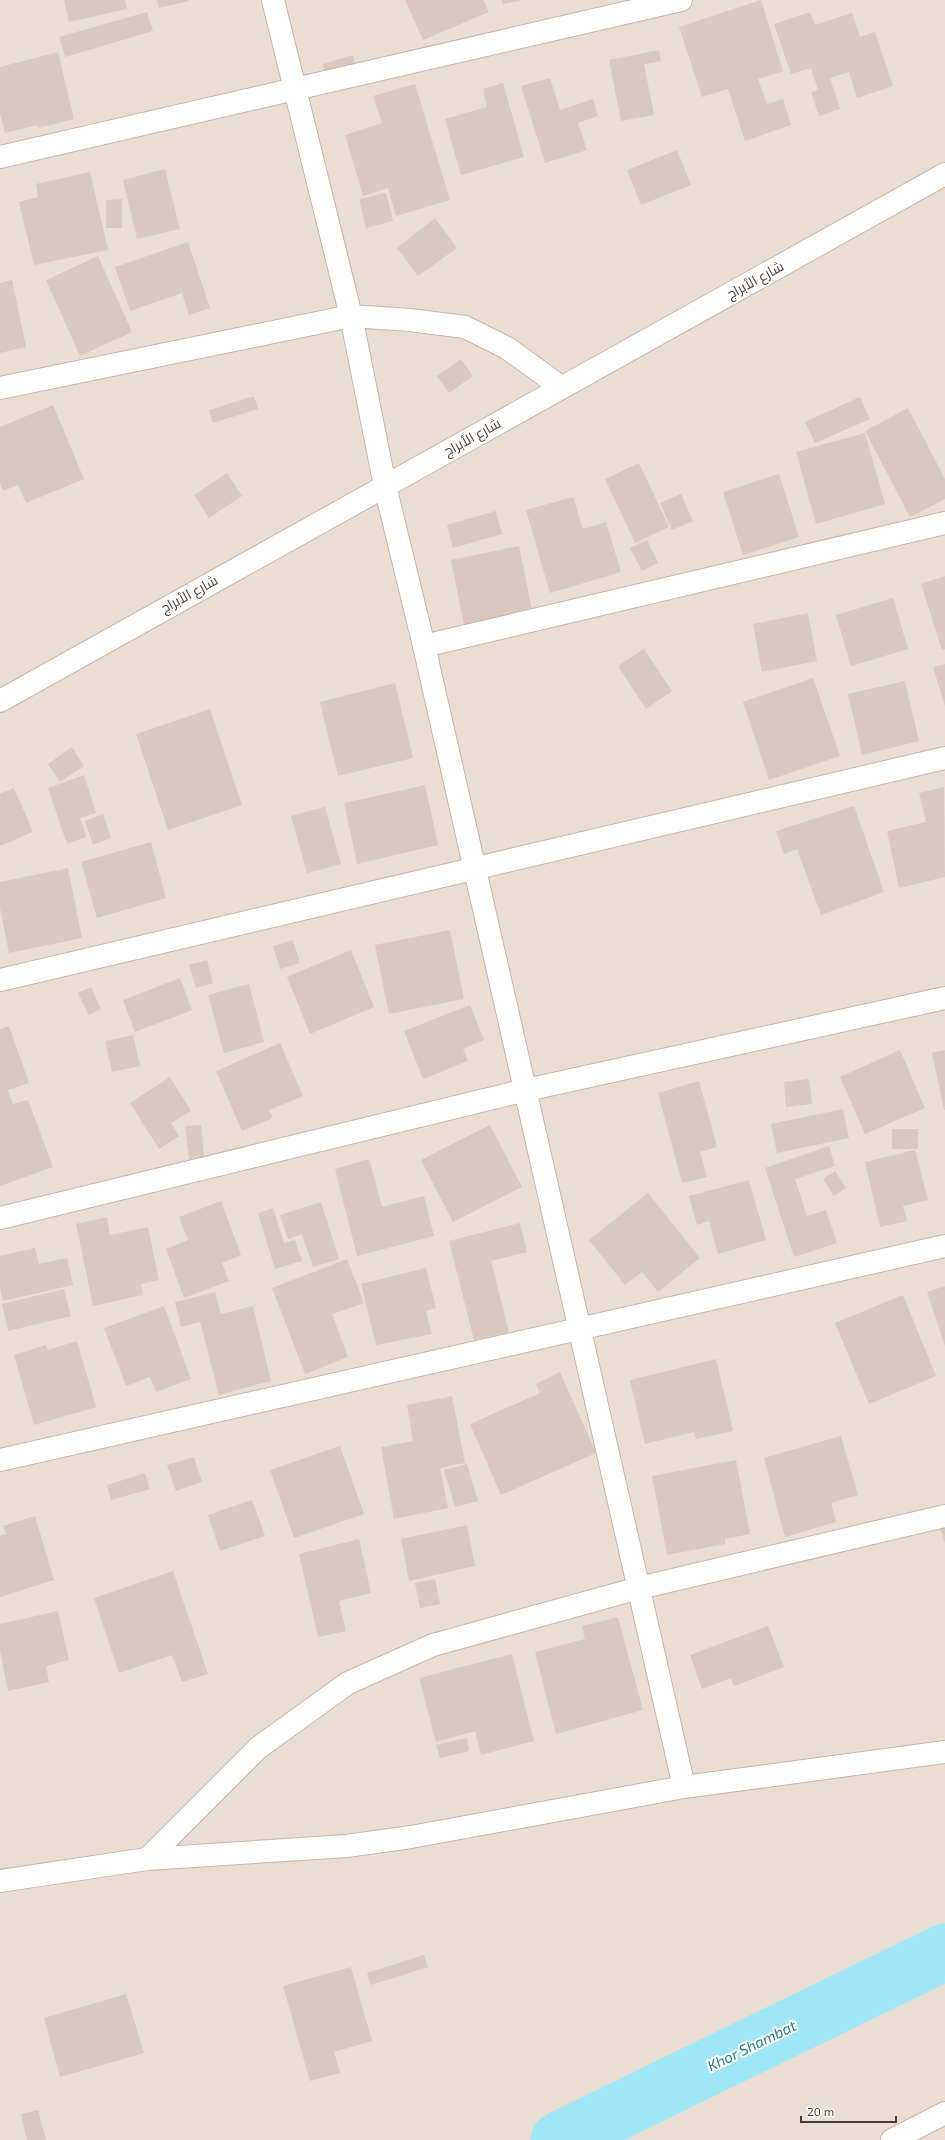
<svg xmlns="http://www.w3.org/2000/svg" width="945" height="2140" font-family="'Exo 2',Cairo,sans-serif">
<rect width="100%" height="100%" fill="#f4ede6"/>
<path fill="#e9ddd4" d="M0 0H945V2140H0Z"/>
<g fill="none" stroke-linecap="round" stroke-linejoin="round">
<path stroke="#9fe7f5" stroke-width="57" d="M559 2140 945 1952"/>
</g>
<path fill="#dac8be" d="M64 0H125L127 9 69 22Z
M157 0H188L189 1 159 8Z
M405 0H483L489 12 423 40Z
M502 0H520V1L502 4Z
M761 0 783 71 758 79 767 104 783 99 791 125 745 141 728 89 702 97 679 27Z
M147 12 153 31 65 57 59 37Z
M810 12 815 25 852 13 860 37 875 32 893 86 857 98 849 72 830 78 840 109 819 116 811 92 818 90 811 68 791 74 774 24Z
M659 50 661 61 644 64 654 115 621 121 609 60Z
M58 52 74 119 38 128 37 125 5 133 0 114V67Z
M353 55 357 72 327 81 323 64Z
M550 78 560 110 593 99 598 116 578 123 587 150 545 163 521 86Z
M503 83 524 157 461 175 445 119 487 107 483 89Z
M415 84 450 200 396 216 388 188 363 196 345 135 382 123 373 96Z
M677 150 691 185 641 205 627 170Z
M165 169 180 229 137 239 123 180Z
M90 172 108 250 34 265 19 202 38 197 36 184Z
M386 193 393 221 366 228 359 199Z
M122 199V228H106V200Z
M435 218 457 248 418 276 397 248Z
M188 242 210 308 189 315 182 293 130 311 115 267Z
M98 256 132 332 80 356 46 280Z
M12 280 26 347 0 353V283Z
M461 359 473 376 449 393 437 376Z
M254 396 258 409 213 423 209 410Z
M860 397 870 419 815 443 805 422Z
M53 405 84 479 26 503 18 485 3 491 0 483V427Z
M908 408 945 479V499L910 517 865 431Z
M865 433 885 504 816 524 796 452Z
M639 463 669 527 635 543 605 479Z
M227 473 242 496 209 518 194 495Z
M779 474 799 537 743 555 723 492Z
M681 494 693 521 672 530 660 503Z
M573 497 583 529 606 522 621 572 550 593 526 510Z
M496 511 502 534 453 548 447 525Z
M647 540 658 563 642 571 630 548Z
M519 546 533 615 465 630 451 560Z
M945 576V649L942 650 921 584Z
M893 598 908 649 851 666 836 615Z
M808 613 817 661 762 672 753 624Z
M644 649 672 691 646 709 618 666Z
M945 664V706L933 667Z
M813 678 840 756 769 780 743 702Z
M905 681 919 741 862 755 848 694Z
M395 683 413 758 338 776 320 702Z
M210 709 242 805 168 830 136 734Z
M72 747 84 766 60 782 48 764Z
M84 775 96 813 80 818 86 837 67 844 48 788Z
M425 785 438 845 357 864 344 803Z
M944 787 945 877 899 888 887 831 926 822 919 793Z
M14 788 33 832 0 846V794Z
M854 806 884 892 821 915 797 849 784 854 776 831Z
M325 807 341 864 307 873 291 816Z
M103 814 111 838 93 845 85 821Z
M151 842 166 898 97 918 81 862Z
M68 868 82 938 9 953 0 908V882Z
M450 930 464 999 389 1014 375 945Z
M293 940 300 963 280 969 273 946Z
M351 950 374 1007 310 1034 287 977Z
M207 960 213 983 196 988 189 965Z
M180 978 192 1010 135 1032 123 1000Z
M249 984 264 1042 224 1053 208 995Z
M91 987 101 1009 89 1015 78 993Z
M470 1005 484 1040 463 1049 468 1061 423 1079 404 1031Z
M9 1026 29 1083 8 1090 13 1104 28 1100 53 1167 0 1186V1029Z
M133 1035 140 1066 112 1072 105 1041Z
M280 1043 303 1096 269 1110 273 1118 242 1131 216 1071Z
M900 1050 925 1108 865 1134 840 1077Z
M945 1050V1110H944L932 1053Z
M170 1077 191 1111 171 1123 179 1136 159 1149 130 1103Z
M809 1079 812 1104 786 1107 784 1082Z
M699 1081 717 1147 700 1152 707 1177 682 1183 658 1093Z
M843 1109 849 1138 777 1153 771 1124Z
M201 1125 204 1156 189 1159 185 1126Z
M490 1125 522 1187 453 1222 421 1160Z
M892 1129H918V1149H892Z
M829 1146 835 1166 795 1179 807 1216 826 1210 837 1243 794 1257 765 1168Z
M915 1150 928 1200 903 1206 907 1221 880 1227 865 1162Z
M369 1159 382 1207 424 1196 434 1236 357 1256 335 1169Z
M835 1171 846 1188 834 1196 823 1179Z
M749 1180 766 1240 718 1254 709 1221 697 1225 689 1196Z
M648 1193 700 1258 658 1292 642 1272 625 1285 589 1240Z
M221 1201 241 1255 222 1263 229 1281 184 1298 166 1249 188 1240 179 1217Z
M321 1202 339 1259 313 1267 302 1234 288 1239 280 1215Z
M273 1208 284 1243 295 1240 302 1261 275 1269 258 1213Z
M107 1217 110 1235 148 1227 159 1280 141 1284 143 1295 93 1306 76 1224Z
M520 1223 527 1252 491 1261 509 1332 474 1340 449 1241Z
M35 1248 39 1264 67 1258 73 1285 3 1301 0 1286V1256Z
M347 1259 364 1303 332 1314 348 1357 305 1374 272 1288Z
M426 1268 436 1308 426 1311 432 1334 376 1345 361 1284Z
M945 1286V1346L927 1292Z
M64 1289 71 1316 8 1331 2 1304Z
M215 1292 221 1314 253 1306 271 1381 219 1395 200 1322 181 1327 175 1302Z
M903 1295 936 1376 869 1404 835 1323Z
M164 1306 191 1379 156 1392 150 1377 126 1386 104 1328Z
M77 1341 96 1407 34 1425 14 1355 46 1345 48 1350Z
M716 1359 733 1431 696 1439 694 1432 645 1444 630 1380Z
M560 1372 596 1453 501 1495 470 1424 540 1393 536 1384Z
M452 1396 465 1463 440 1468 448 1508 394 1519 381 1447 413 1441 407 1405Z
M841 1436 858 1495 831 1503 836 1522 785 1537 764 1458Z
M340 1446 364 1514 294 1538 270 1470Z
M194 1457 202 1482 176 1491 167 1465Z
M736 1460 750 1534 725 1539V1544L667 1555 652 1476Z
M467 1464 478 1501 455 1507 444 1470Z
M145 1473 150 1489 111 1500 107 1485Z
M252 1500 265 1536 220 1551 208 1515Z
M35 1516 54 1580 0 1597V1536L6 1534 3 1526Z
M467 1525 475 1566 409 1581 401 1539Z
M945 1527V1543L940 1528Z
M359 1539 371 1593 339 1601 346 1631 318 1637 299 1554Z
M173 1571 208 1674 182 1682 172 1655 119 1673 94 1598Z
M435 1579 440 1604 420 1608 415 1583Z
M58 1611 69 1660 46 1666 49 1682 8 1691 0 1651V1624Z
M618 1617 643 1710 556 1734 535 1652 585 1639 582 1626Z
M768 1626 784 1667 734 1686 731 1678 702 1689 690 1655Z
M512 1654 534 1741 481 1755 475 1731 436 1742 419 1678Z
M467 1738 469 1751 440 1758 436 1745Z
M424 1955 428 1967 371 1985 367 1973Z
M351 1967 372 2041 334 2052 340 2073 310 2081 283 1986Z
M126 1994 144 2053 60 2077 44 2018Z
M38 2110 46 2140H27L21 2114Z"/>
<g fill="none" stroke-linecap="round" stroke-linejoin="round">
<g stroke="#c3b5ab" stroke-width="24">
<path id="minor" d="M273 0 351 316 385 486 424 646 945 523
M0 157 681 0
M0 388 351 316 410 320 465 327 507 348 561 387
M424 646 684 1787
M0 701 945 174
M0 980 945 758
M0 1218 526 1090 945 998
M0 1460 945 1246
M147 1859 258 1748 348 1683 433 1645 639 1588 945 1516
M0 1881 147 1859 347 1846 411 1837 684 1787 945 1752
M892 2140 945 2113"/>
</g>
<use href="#minor" stroke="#fff" stroke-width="22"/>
</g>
<g text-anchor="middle" stroke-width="4" stroke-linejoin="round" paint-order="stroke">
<g font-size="14" fill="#483c35" stroke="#fff">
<text transform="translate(755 280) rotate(-29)" y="5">شارع الأبراج</text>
<text transform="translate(472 437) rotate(-29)" y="5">شارع الأبراج</text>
<text transform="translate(189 594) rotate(-29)" y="5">شارع الأبراج</text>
</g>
<g font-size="15" font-style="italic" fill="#227c90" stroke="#fff">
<text transform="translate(752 2046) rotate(-26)" y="5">Khor Shambat</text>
</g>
</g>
<path d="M801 2116v6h95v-6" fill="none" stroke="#483c35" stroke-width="2"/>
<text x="807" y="2116" font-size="12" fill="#483c35" stroke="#ffffff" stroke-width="3" paint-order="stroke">20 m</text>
</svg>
